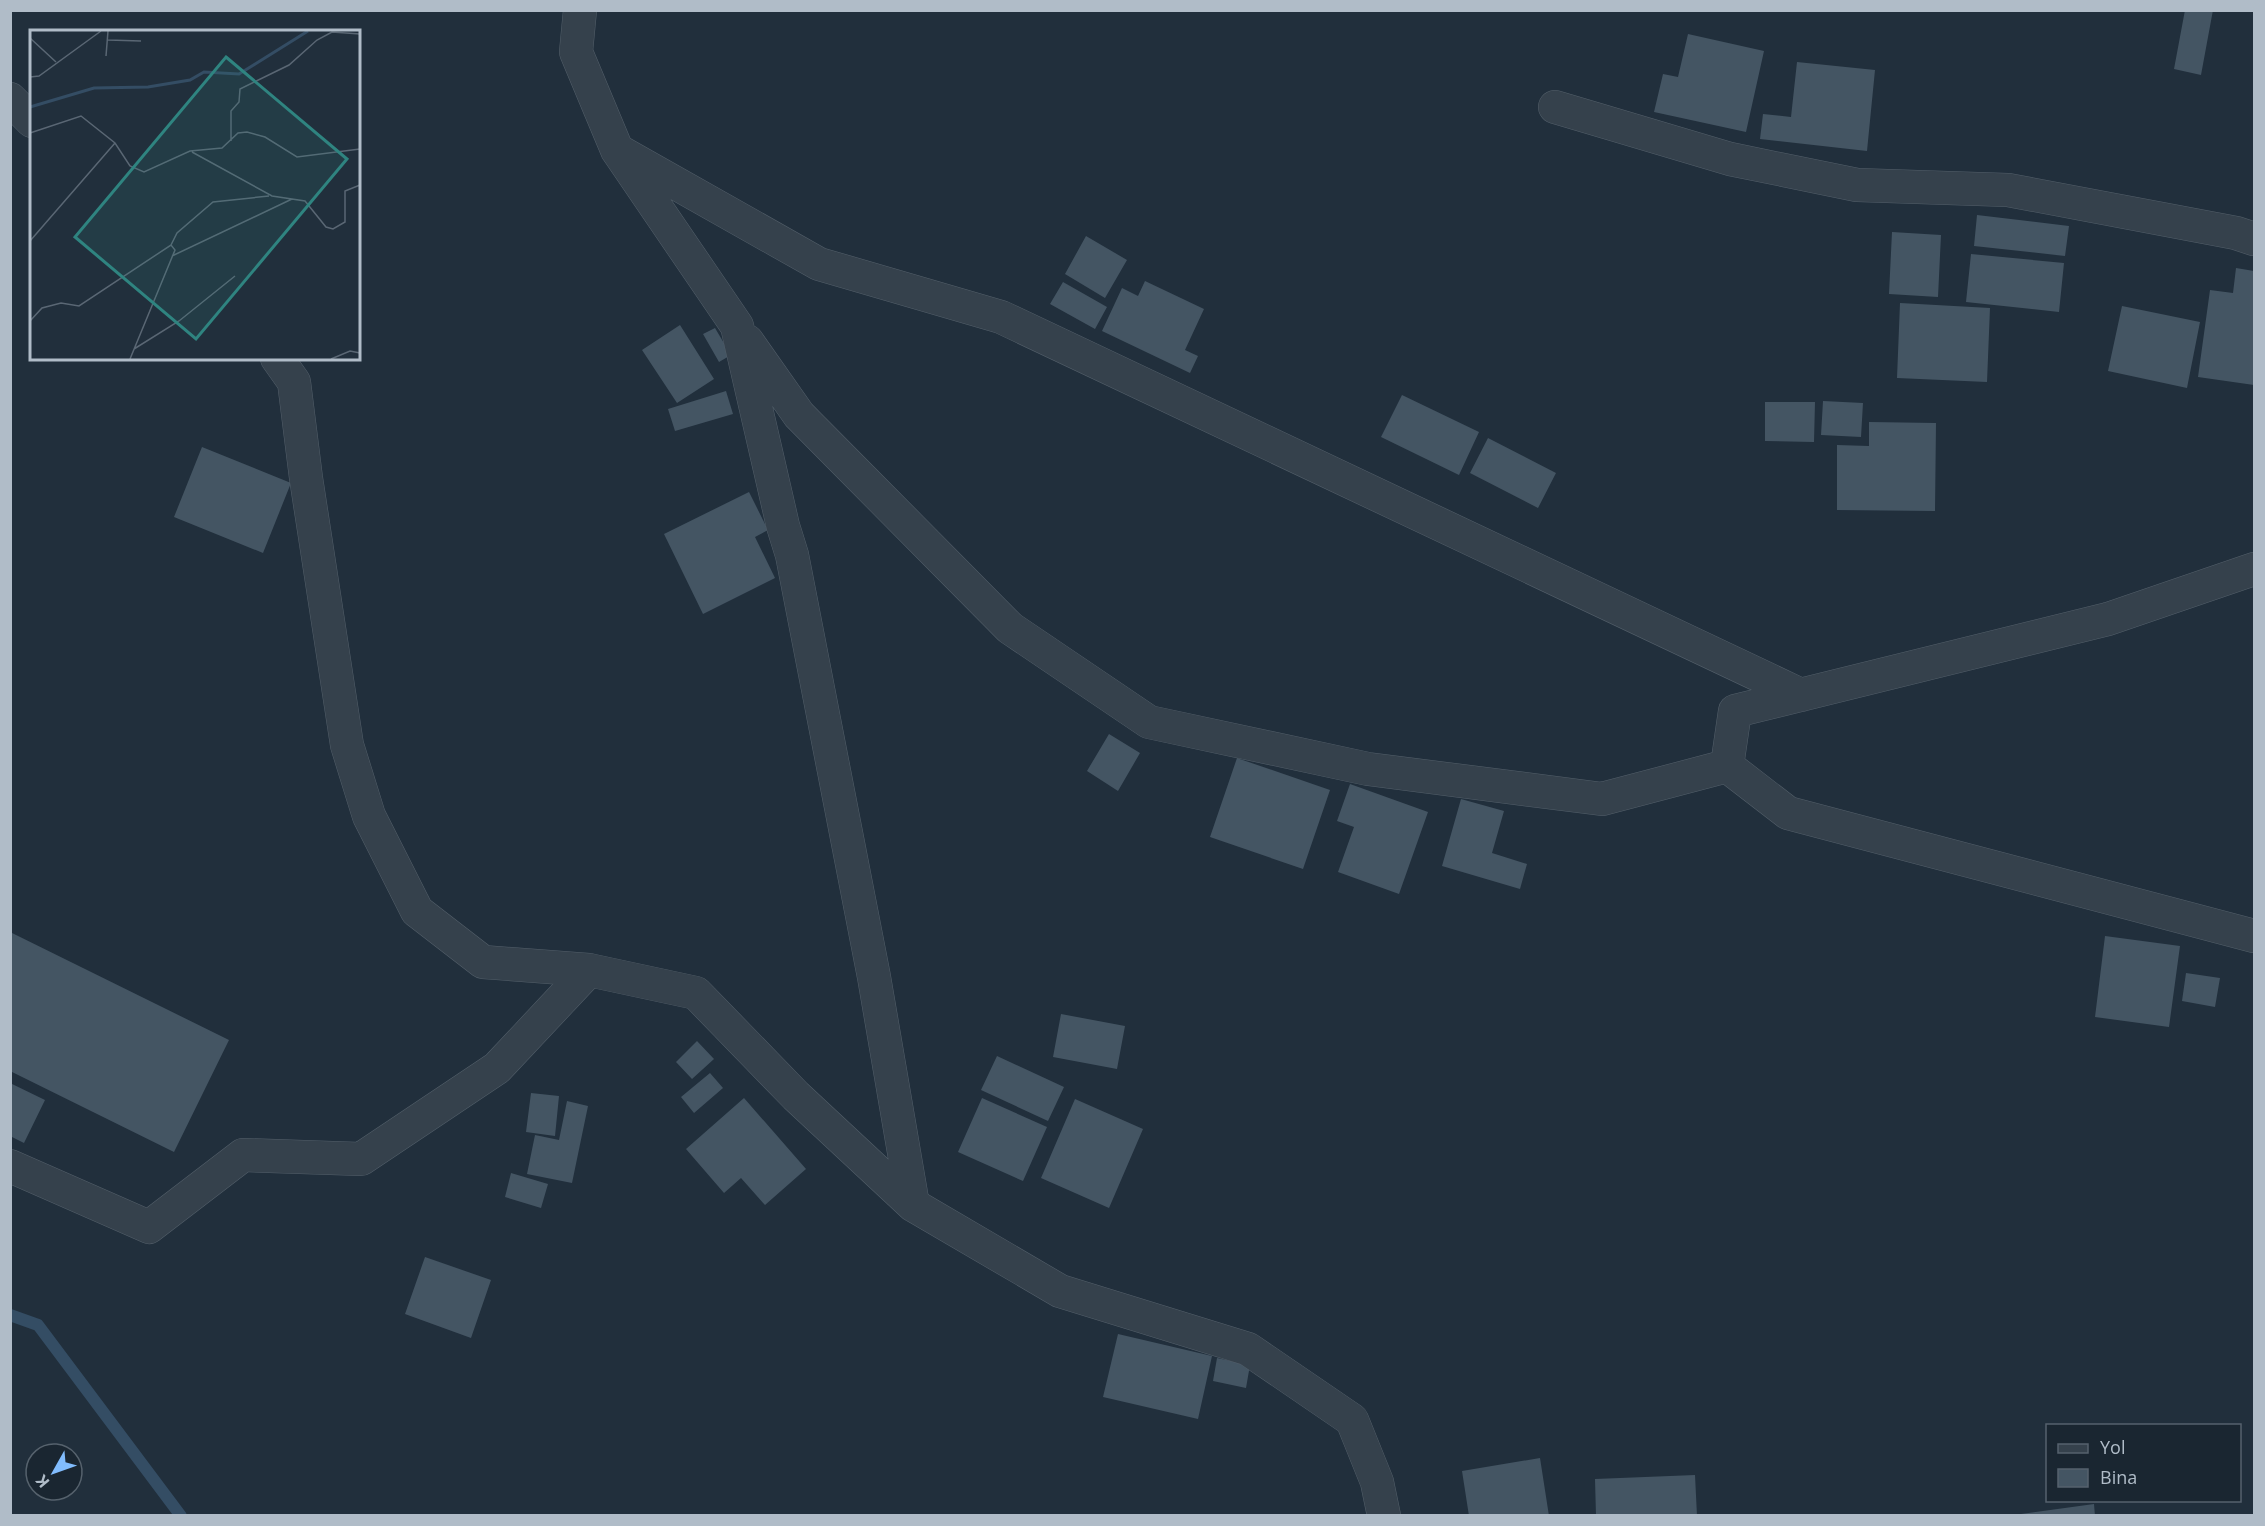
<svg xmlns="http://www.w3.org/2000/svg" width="2265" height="1526" font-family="'Open Sans',sans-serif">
<rect width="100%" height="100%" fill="#212f3c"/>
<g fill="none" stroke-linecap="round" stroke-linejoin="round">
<path stroke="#344d64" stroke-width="12" d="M10 1315 38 1325 181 1516"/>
</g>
<path fill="#445563" d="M2185 10H2213L2201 75 2174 69Z
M1688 34 1764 51 1746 132 1654 112 1663 74 1678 77Z
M1797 62 1875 70 1867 151 1760 139 1763 114 1791 117Z
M1977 215 2069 226 2065 256 1974 246Z
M1892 232 1941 235 1938 297 1889 294Z
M1086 236 1127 260 1105 298 1065 274Z
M1971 254 2064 263 2059 312 1966 302Z
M2236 268 2254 271V385L2198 377 2210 290 2233 293Z
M1145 281 1204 309 1185 350 1198 356 1190 373 1102 331 1122 288 1138 296Z
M1063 282 1107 307 1095 329 1050 304Z
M1900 303 1990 308 1987 382 1897 378Z
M2122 306 2200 322 2187 388 2108 371Z
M680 325 714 379 677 403 642 350Z
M715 328 731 355 719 362 703 334Z
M726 391 733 414 675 431 668 409Z
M1402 395 1479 432 1459 475 1381 437Z
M1823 401 1863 403 1861 437 1821 435Z
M1765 402H1815L1814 442 1765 441Z
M1869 422 1936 423 1935 511 1837 510V445L1869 446Z
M1488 438 1556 473 1538 508 1470 473Z
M202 447 291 483 263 553 174 517Z
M749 492 768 530 755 537 775 578 703 614 664 534Z
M1109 734 1140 753 1118 791 1087 771Z
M1237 758 1330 790 1303 869 1210 837Z
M1350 784 1428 812 1399 894 1338 872 1354 827 1337 821Z
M1461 799 1504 811 1492 853 1527 864 1520 889 1442 866Z
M10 932 229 1040 174 1152 10 1071Z
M2105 936 2180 946 2169 1027 2095 1017Z
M2186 973 2220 978 2215 1007 2182 1001Z
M1061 1014 1125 1026 1117 1069 1053 1057Z
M697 1041 714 1059 692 1079 676 1062Z
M997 1056 1064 1087 1048 1121 981 1090Z
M710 1073 723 1088 694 1113 681 1097Z
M10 1083 45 1100 24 1143 10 1136Z
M531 1093 559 1096 555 1136 526 1132Z
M744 1098 806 1169 765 1205 741 1178 724 1193 686 1149Z
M982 1098 1047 1127 1023 1181 958 1152Z
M1075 1099 1143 1129 1109 1208 1041 1178Z
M567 1101 588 1106 572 1183 527 1174 535 1135 559 1140Z
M511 1173 548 1184 541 1208 505 1197Z
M425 1257 491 1280 471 1338 405 1314Z
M1118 1334 1212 1356 1198 1419 1103 1397Z
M1217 1358 1250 1365 1246 1388 1213 1381Z
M1540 1458 1549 1516H1469L1462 1471Z
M1695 1475 1697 1516H1596L1595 1479Z
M2094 1504 2095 1516H2021V1514Z"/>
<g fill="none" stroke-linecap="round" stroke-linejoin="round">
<g stroke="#535f6a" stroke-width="34">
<path id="minor" d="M580 10 576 52 617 150 737 326 783 526 792 555 874 977 913 1205
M10 99 32 121
M1555 107 1730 159 1857 185 2008 190 2236 233 2254 239
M617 150 819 264 1001 317 1801 695
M747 341 799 415 1010 628 1149 722 1368 769 1602 799 1727 766
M277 358 294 382 306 478 347 745 369 816 417 911 483 962 589 970 696 993 796 1096 913 1205 1060 1291 1248 1349 1352 1420 1377 1482 1384 1516
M2254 569 2108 619 1735 711 1727 766 1788 813 2254 936
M10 1166 149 1227 243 1155 361 1159 497 1068 589 970"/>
</g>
<use href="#minor" stroke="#35414c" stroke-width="33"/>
</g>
<g transform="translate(30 30)">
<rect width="330" height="330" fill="#212f3c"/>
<path fill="none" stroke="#344d64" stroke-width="3" d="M0 77 64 58 118 57 160 50 174 42 209 44 278 1"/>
<path fill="none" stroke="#5a6774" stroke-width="1.5" d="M0 8 26 32M78 10 111 11M76 26 78 1M0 47 9 46 71 1M0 103 51 86 85 113 100 136 114 142 160 121 192 118 208 103 217 102 235 107 267 127 330 119M201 111V81L209 72 210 59 259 35 287 10 302 2 330 4M162 122 242 166 275 171 296 197 303 199 315 192V161L330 155M0 211 85 113M141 215 147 203 183 172 239 166M142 226 262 169M0 291 12 278 31 273 49 276 141 215 145 220 100 329M104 319 149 291 205 246M301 329 320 321 330 323"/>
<path fill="#2f8480" fill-opacity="0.15" stroke="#2f8480" stroke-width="3" d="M196 27 317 129 166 309 45 207Z"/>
<rect width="330" height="330" fill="none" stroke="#b0bcc8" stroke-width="3"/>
</g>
<rect width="2265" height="1526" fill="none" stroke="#b0bcc8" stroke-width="24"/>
<rect x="2046" y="1424" width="195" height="78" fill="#1a2631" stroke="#56626d" stroke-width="1.5"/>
<rect x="2058" y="1444" width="30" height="9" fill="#35414c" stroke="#56626d" stroke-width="1.5"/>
<text x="2100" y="1454" font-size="18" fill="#b0bcc8">Yol</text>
<rect x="2058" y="1469" width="30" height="18" fill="#445563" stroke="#56626d" stroke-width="1.5"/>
<text x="2100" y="1484" font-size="18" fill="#b0bcc8">Bina</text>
<g transform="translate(54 1472) rotate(230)"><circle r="28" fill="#1a2631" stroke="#56626d" stroke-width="1.5"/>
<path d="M0-4.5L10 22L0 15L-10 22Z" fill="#81bcfd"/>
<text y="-9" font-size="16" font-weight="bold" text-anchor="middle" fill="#b0bcc8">K</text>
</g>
</svg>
